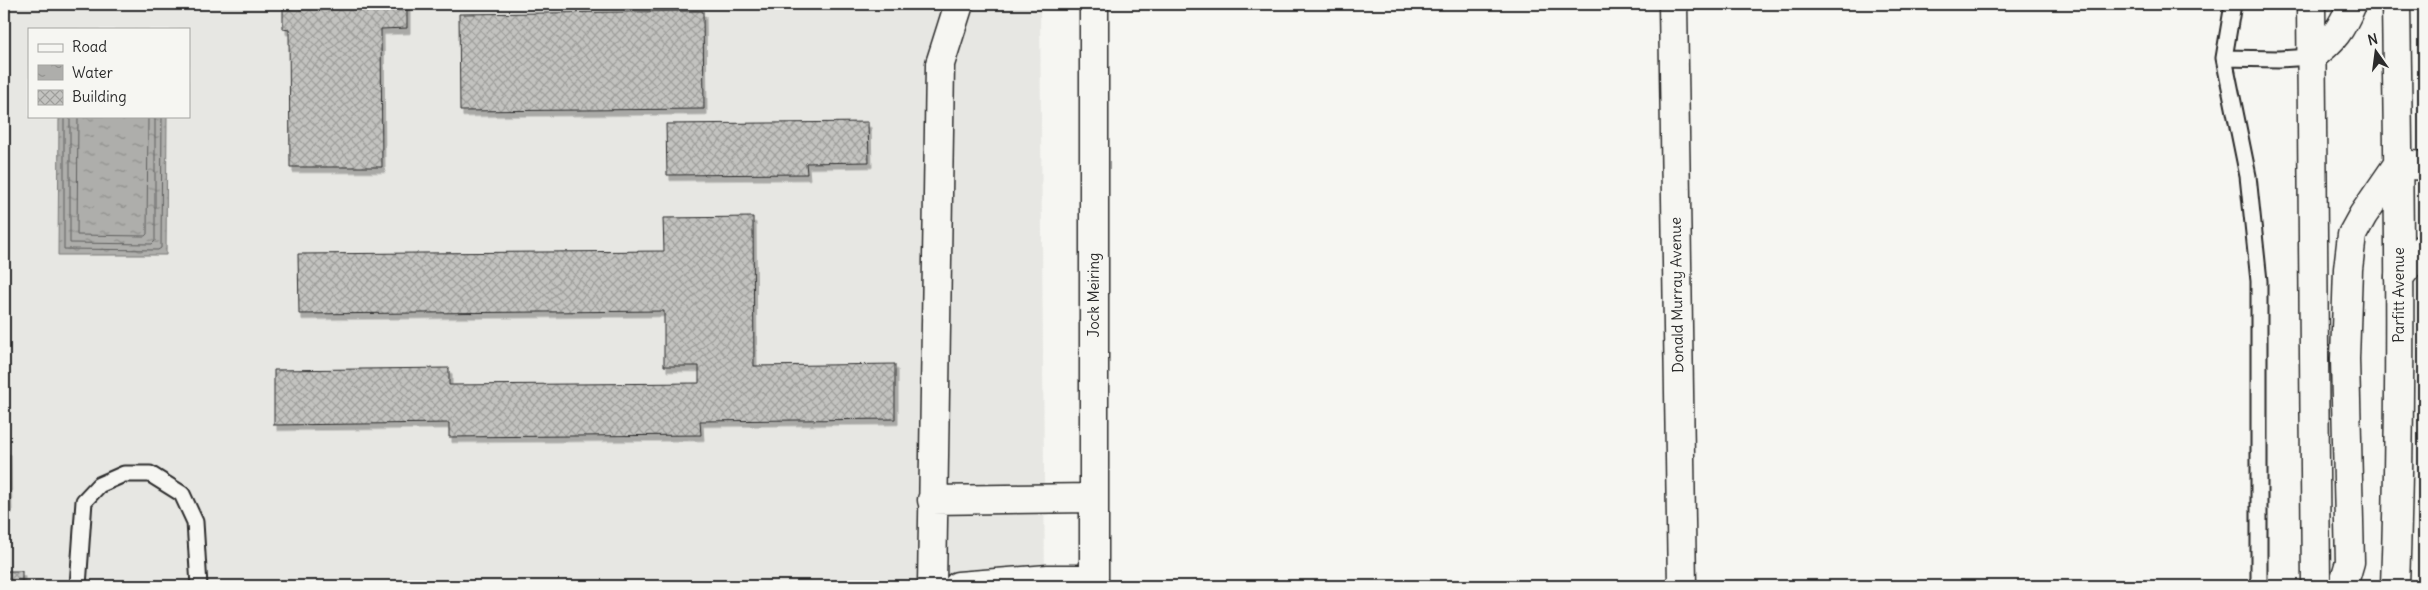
<svg xmlns="http://www.w3.org/2000/svg" width="2428" height="590" font-family="Delius,sans-serif">
<defs>
<pattern id="water-ripples" width="26" height="14" patternUnits="userSpaceOnUse" patternTransform="scale(1.25)"><rect width="26" height="14" fill="#aeaeab"/><path d="M2 4q2-2 4 0t4 0M15 11q2-2 4 0t4 0" fill="none" stroke="#8e8e8b"/></pattern>
<pattern id="building-cross-hatch" width="8" height="8" patternUnits="userSpaceOnUse" patternTransform="scale(1.25)"><rect width="8" height="8" fill="#c3c3c0"/><path d="M0 0l8 8M0 8l8-8" fill="none" stroke="#9f9f9c"/></pattern>
<filter id="shadow"><feDropShadow dx="3" dy="5.5" stdDeviation="0" flood-color="#0004"/></filter>
</defs>
<rect width="100%" height="100%" fill="#f6f6f2"/>
<filter id="ink" filterUnits="userSpaceOnUse"><feTurbulence type="fractalNoise" baseFrequency=".02" numOctaves="2"/><feDisplacementMap in="SourceGraphic" scale="10" xChannelSelector="R" yChannelSelector="G"/><feConvolveMatrix kernelMatrix="1 2 1 2 8 2 1 2 1" color-interpolation-filters="sRGB"/></filter>
<g filter="url(#ink)">
<path fill="#e7e7e3" fill-rule="evenodd" d="M4 4H1040L1045 586H4ZM29 29H189V116H29Z"/>
<path fill="url(#water-ripples)" stroke="#7a7a78" d="M59 116H167L166 255H58Z"/>
<g fill="none" stroke-linecap="round" stroke-linejoin="round">
<path stroke="#5f5f5e" stroke-width="1" d="M64 116V249L158 250 161 248 162 116
M70 116V243L152 244 155 241V116
M78 116 77 235 145 236 147 234 148 116"/>
</g>
<path fill="url(#building-cross-hatch)" stroke="#2b2b2b" filter="url(#shadow)" d="M283 4H407V28L381 29 382 167H290L289 30 283 29Z
M703 11 704 109 460 111 459 14Z
M868 122 869 162 806 163 807 174 667 175 666 124Z
M753 217 754 366 895 364V419L700 421 701 435 449 437V423L274 425V370L449 368V385L699 383V366H664V311L299 314 298 254 664 251 663 218Z
M4 449H8L9 508H4Z
M4 571H22V586H4Z"/>
<g fill="none" stroke-linecap="round" stroke-linejoin="round">
<g stroke="#2b2b2b" stroke-width="19">
<path id="service" d="M2233 4 2224 58 2248 176 2259 281V586
M2224 58 2279 59 2311 57
M78 586 84 501 99 485 124 474H150L182 494 195 522 199 586"/>
</g>
<g stroke="#2b2b2b" stroke-width="31">
<path id="minor" d="M1094 4V586
M1673 4 1682 586
M2398 164 2424 166
M2399 277 2424 248
M932 500 1094 498
M932 586 940 64 959 4
M958 586 1048 579H1094"/>
</g>
<g stroke="#2b2b2b" stroke-width="31">
<path id="trunk" d="M2311 4 2316 586
M2311 57C2334 40 2341 30 2352 4
M2343 586 2350 562 2345 359 2348 269 2352 235 2363 215 2398 164
M2395 586C2402 392 2399 198 2396 4"/>
</g>
<use href="#service" stroke="#f6f6f2" stroke-width="15"/>
<use href="#minor" stroke="#f6f6f2" stroke-width="28"/>
<use href="#trunk" stroke="#f6f6f2" stroke-width="28"/>
</g>
</g>
<g text-anchor="middle" stroke-width="4.5" stroke-linejoin="round" paint-order="stroke">
<g font-size="15" fill="#2b2b2b" stroke="#f6f6f2">
<text transform="translate(1094 295) rotate(-90)" y="5">Jock Meiring</text>
<text transform="translate(1677 295) rotate(-91)" y="5">Donald Murray Avenue</text>
<text transform="translate(2399 295) rotate(-90)" y="5">Parfitt Avenue</text>
</g>
</g>
<rect width="2428" height="590" fill="none" stroke="#f6f6f2" stroke-width="20"/>
<rect x="10" y="10" width="2408" height="570" fill="none" stroke="#2b2b2b" stroke-width="2" filter="url(#ink)"/>
<rect x="28" y="28" width="162" height="90" fill="#f6f6f2" stroke="#a5a5a2"/>
<rect x="38" y="44" width="25" height="8" fill="#f6f6f2" stroke="#a5a5a2"/>
<text x="72" y="52" font-size="15" fill="#2b2b2b">Road</text>
<rect x="38" y="65" width="25" height="15" fill="url(#water-ripples)" stroke="#a5a5a2"/>
<text x="72" y="78" font-size="15" fill="#2b2b2b">Water</text>
<rect x="38" y="90" width="25" height="15" fill="url(#building-cross-hatch)" stroke="#a5a5a2"/>
<text x="72" y="102" font-size="15" fill="#2b2b2b">Building</text>
<g transform="translate(2376 52) rotate(346)" stroke="#f6f6f2" stroke-width="4" paint-order="stroke">
<path d="M0-4L9 19L0 12L-9 19Z" fill="#2b2b2b"/>
<text y="-8" font-size="14" font-weight="bold" text-anchor="middle" fill="#2b2b2b">N</text>
</g>
</svg>
